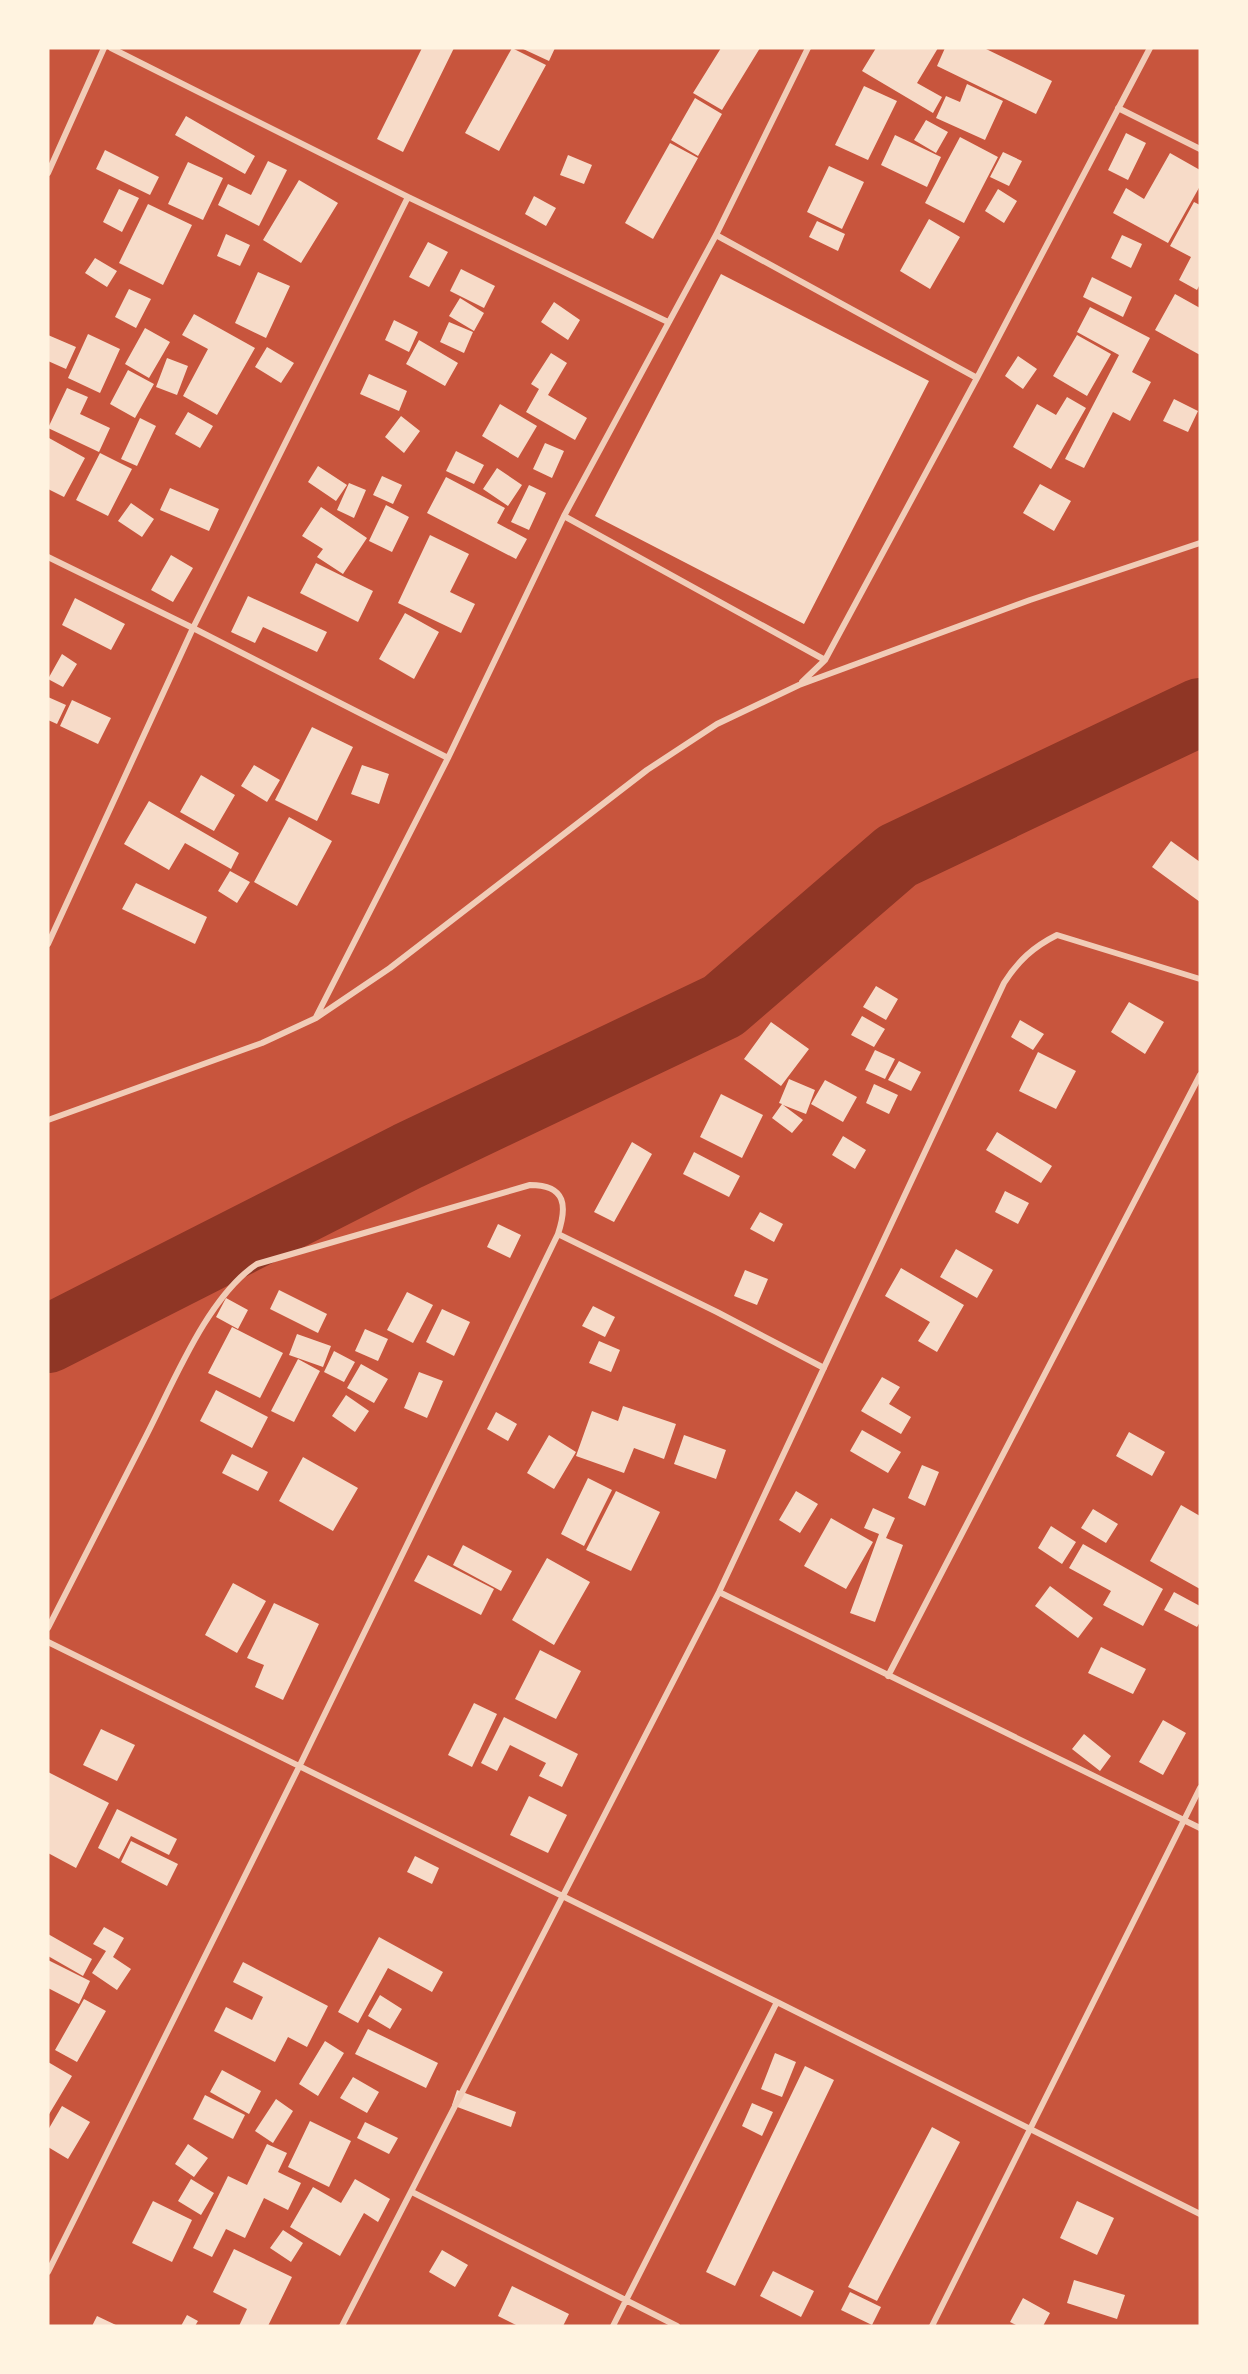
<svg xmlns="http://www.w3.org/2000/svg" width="1248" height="2374" font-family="Jost,sans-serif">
<rect width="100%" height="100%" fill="#c8553d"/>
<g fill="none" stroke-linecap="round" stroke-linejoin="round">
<path stroke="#8f3625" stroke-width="68" d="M48 1339 408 1156 723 1006 897 856 1200 712"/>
</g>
<path fill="#f7dbc8" d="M422 48H454L403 152 377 139Z
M512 48 546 65 499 151 465 133Z
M521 48H555L549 61Z
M721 48H760L722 110 693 93Z
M876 48H938L917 83 942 97 933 113 862 71Z
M945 48H984L1052 81 1036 114 937 66Z
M967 84 1003 101 985 140 936 118 946 96 960 102Z
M864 86 897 101 868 160 835 145Z
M695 98 722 114 698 156 671 140Z
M186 116 255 156 245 174 175 135Z
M926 120 948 132 936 153 914 140Z
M1126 133 1146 143 1128 180 1108 170Z
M895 135 941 157 927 187 881 165Z
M960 137 998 157 964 223 925 203Z
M670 143 698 158 653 239 625 223Z
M105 150 159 177 150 195 96 169Z
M1003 152 1022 161 1009 186 990 177Z
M1170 153 1200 170V186L1168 243 1113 213 1126 188 1144 199Z
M568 155 592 165 584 184 560 175Z
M268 161 287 170 259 226 218 205 228 184 251 195Z
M188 162 223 178 203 220 168 204Z
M829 166 864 182 842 229 807 212Z
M299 180 338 203 301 263 263 240Z
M119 189 139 198 122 232 103 222Z
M998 189 1017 201 1004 223 985 211Z
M534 196 556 208 546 226 525 214Z
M1194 202 1200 205V284L1197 290 1179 280 1191 257 1170 246Z
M148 204 192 225 163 285 119 263Z
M929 219 960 237 930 289 900 271Z
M817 221 845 234 838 251 809 237Z
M226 234 250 245 240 266 217 256Z
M1122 235 1142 244 1131 268 1111 258Z
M428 242 448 252 429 287 409 277Z
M95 258 117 271 107 287 85 273Z
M461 269 495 286 484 308 450 291Z
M258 272 290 286 266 338 235 323Z
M721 274 929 381 804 624 595 516Z
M1092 277 1132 297 1123 317 1083 297Z
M129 289 151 299 136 328 115 317Z
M1175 294 1200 308V355L1155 330Z
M460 298 484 313 474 331 449 316Z
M554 302 580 320 568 340 541 322Z
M1090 307 1150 338 1132 372 1151 382 1130 421 1113 412 1084 468 1065 459 1119 355 1077 332Z
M194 314 255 348 217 415 183 396 208 349 182 335Z
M394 320 418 332 409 352 385 340Z
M449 322 473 332 464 353 440 342Z
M145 328 170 342 149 378 125 364Z
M88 334 120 349 100 393 68 378Z
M48 335 76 347 66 369 48 361Z
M1077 335 1111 354 1087 396 1053 376Z
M419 340 458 363 445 386 406 364Z
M267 347 294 363 281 383 255 367Z
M551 353 567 363 548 395 587 418 575 440 526 412 539 389 531 384Z
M1018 356 1037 369 1023 389 1005 376Z
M167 358 188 366 177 395 156 387Z
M128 370 154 384 135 418 110 404Z
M369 374 407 391 399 411 360 394Z
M67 388 88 397 80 414 110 428 99 452 48 428Z
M1067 397 1086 408 1051 469 1013 447 1037 404 1056 415Z
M1174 399 1198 411 1188 432 1163 421Z
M500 404 537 426 518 458 482 436Z
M188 412 213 426 200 448 175 434Z
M401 416 420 431 404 453 385 437Z
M140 418 156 426 137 466 121 459Z
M49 438 85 458 64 497 48 489Z
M545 443 564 451 552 478 533 469Z
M456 451 484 465 474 484 446 471Z
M100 453 132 469 108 516 76 500Z
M318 466 347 485 336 501 308 482Z
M497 468 522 485 508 506 483 489Z
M382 476 402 485 393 504 373 495Z
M446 477 505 508 497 523 527 539 516 559 427 513Z
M349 483 366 490 354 518 337 510Z
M1040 484 1071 501 1054 531 1023 513Z
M529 485 546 493 529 530 511 522Z
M170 488 219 509 209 531 160 510Z
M131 503 154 519 142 537 118 521Z
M386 505 409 517 392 552 369 541Z
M321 507 367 538 343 574 317 557 323 549 302 536Z
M430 535 469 554 450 592 475 604 461 633 398 603Z
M171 555 193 568 173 602 151 590Z
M316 563 373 591 358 622 300 593Z
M248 596 327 632 317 652 263 627 255 643 231 632Z
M75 598 125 624 111 650 62 625Z
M405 613 439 632 414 679 379 659Z
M62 654 77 664 63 687 48 679Z
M48 697 66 705 57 724 48 720Z
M72 700 111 718 98 744 60 726Z
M312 727 353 747 317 821 275 800Z
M254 765 280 780 267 802 241 786Z
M362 765 389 774 379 804 351 794Z
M201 775 235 795 214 831 180 812Z
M149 801 239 853 231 869 185 843 169 870 124 844Z
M289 817 332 841 297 906 254 882Z
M1171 841 1200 862V902L1152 867Z
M230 871 250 882 237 903 218 891Z
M136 883 207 917 195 944 122 909Z
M876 986 898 999 886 1020 863 1007Z
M1129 1002 1164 1022 1145 1054 1111 1032Z
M862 1016 885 1029 874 1047 851 1035Z
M1020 1020 1044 1034 1033 1050 1011 1037Z
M771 1022 809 1049 781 1086 744 1059Z
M875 1050 895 1059 885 1079 865 1070Z
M1038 1052 1076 1071 1056 1109 1019 1091Z
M899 1061 921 1072 911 1091 888 1080Z
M789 1079 815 1090 806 1114 783 1105 803 1120 792 1133 772 1118 782 1104 779 1103Z
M825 1080 857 1097 843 1122 811 1104Z
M874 1084 898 1095 889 1114 866 1103Z
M721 1094 763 1115 742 1158 700 1137Z
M997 1132 1052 1166 1041 1183 986 1150Z
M843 1136 866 1150 855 1169 832 1155Z
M632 1142 652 1154 614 1222 594 1212Z
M694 1152 740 1176 729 1197 683 1174Z
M1005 1191 1029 1203 1018 1224 995 1212Z
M760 1212 783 1224 774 1242 750 1229Z
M498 1224 521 1235 510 1258 487 1247Z
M956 1249 993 1270 977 1298 940 1277Z
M901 1268 964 1305 937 1352 918 1341 930 1322 885 1296Z
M745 1270 768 1279 757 1305 734 1296Z
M279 1290 327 1314 318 1333 270 1309Z
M407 1292 433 1305 413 1343 387 1330Z
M226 1298 248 1310 238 1329 216 1317Z
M593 1306 615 1317 605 1337 582 1326Z
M442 1309 470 1322 454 1356 426 1342Z
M232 1327 283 1353 260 1398 208 1373Z
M365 1329 388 1339 378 1361 355 1351Z
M297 1334 331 1346 323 1367 289 1355Z
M599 1341 620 1350 611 1372 589 1363Z
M334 1351 355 1362 344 1382 324 1372Z
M298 1359 320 1371 294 1422 271 1411Z
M361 1364 388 1379 374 1403 347 1388Z
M419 1372 443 1381 427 1418 404 1408Z
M882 1377 900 1387 889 1404 911 1417 901 1434 861 1411Z
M216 1390 268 1417 252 1448 200 1421Z
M346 1395 369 1411 355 1432 332 1416Z
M623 1406 676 1424 664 1459 634 1448 624 1473 576 1456 592 1411 618 1421Z
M496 1412 517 1424 508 1441 487 1429Z
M862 1430 901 1452 888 1473 850 1451Z
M1129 1432 1165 1452 1152 1476 1116 1456Z
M549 1435 576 1452 554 1489 527 1473Z
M684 1435 726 1450 716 1479 674 1464Z
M232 1454 268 1472 258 1491 222 1473Z
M303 1457 358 1488 333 1531 279 1501Z
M922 1465 939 1472 925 1506 908 1498Z
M588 1478 612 1490 584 1546 561 1534Z
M616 1491 660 1512 631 1571 586 1550Z
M796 1491 818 1504 800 1533 779 1520Z
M1181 1505 1200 1516V1589L1150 1561Z
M873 1508 895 1518 886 1538 903 1545 875 1622 850 1613 879 1534 864 1528Z
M1093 1509 1118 1524 1106 1543 1081 1528Z
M831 1518 873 1542 846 1589 804 1566Z
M1051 1526 1076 1542 1062 1564 1038 1548Z
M1083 1544 1163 1589 1143 1626 1103 1605 1111 1591 1069 1568Z
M463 1545 512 1571 501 1591 453 1565Z
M428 1555 494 1589 481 1615 414 1581Z
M547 1558 590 1582 554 1645 512 1620Z
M233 1583 266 1601 237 1653 205 1635Z
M1050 1586 1093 1618 1078 1638 1035 1606Z
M1174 1592 1200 1606V1622L1197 1627 1164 1610Z
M274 1603 319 1624 283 1700 255 1687 264 1665 247 1658Z
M1101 1647 1146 1669 1133 1694 1088 1673Z
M540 1650 581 1671 556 1719 515 1699Z
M474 1703 497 1714 472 1767 448 1755Z
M504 1717 578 1754 562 1787 539 1776 546 1763 510 1745 497 1771 481 1763Z
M1163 1720 1186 1733 1163 1775 1139 1762Z
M101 1729 135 1745 117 1781 83 1765Z
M1084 1734 1111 1756 1100 1771 1072 1749Z
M48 1772 109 1803 76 1868 48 1853Z
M529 1796 567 1815 548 1853 510 1835Z
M117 1809 177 1839 169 1855 131 1836 119 1859 98 1848Z
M131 1841 178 1864 167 1886 121 1862Z
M415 1856 439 1868 432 1884 407 1872Z
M104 1927 124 1938 113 1957 131 1969 117 1990 92 1973 106 1951 93 1944Z
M48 1934 92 1959 83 1976 48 1956Z
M379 1937 443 1972 432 1992 388 1968 358 2023 338 2012Z
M48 1960 90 1981 79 2004 48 1988Z
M243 1962 328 2006 307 2047 288 2037 275 2062 214 2031 226 2007 252 2020 263 1997 233 1982Z
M380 1995 402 2009 390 2029 368 2016Z
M84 1999 106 2011 77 2062 55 2050Z
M368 2029 438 2063 426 2088 355 2054Z
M325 2041 344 2053 318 2096 299 2084Z
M775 2053 796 2062 782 2097 761 2089Z
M48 2062 72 2076 48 2116Z
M805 2066 834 2080 735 2286 706 2272Z
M222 2070 261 2091 249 2114 210 2092Z
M353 2077 379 2092 367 2113 340 2098Z
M457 2090 516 2112 511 2127 452 2105Z
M205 2095 245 2115 233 2139 193 2119Z
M276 2099 293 2111 273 2143 255 2131Z
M752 2103 773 2112 762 2136 742 2126Z
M62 2106 90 2122 68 2159 48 2147V2130Z
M310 2121 351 2141 329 2187 288 2167Z
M365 2122 398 2138 389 2154 357 2138Z
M932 2127 960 2142 877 2301 848 2287Z
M188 2144 208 2158 194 2177 175 2164Z
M267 2144 287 2153 278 2172 301 2183 288 2210 264 2198 245 2238 226 2229 212 2257 193 2248 228 2176 247 2185Z
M191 2179 214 2193 201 2215 178 2201Z
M355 2179 390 2199 378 2222 364 2213 340 2256 290 2227 313 2187 341 2203Z
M153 2201 192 2220 172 2262 132 2243Z
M1077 2201 1114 2218 1097 2255 1060 2238Z
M283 2230 303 2243 291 2262 270 2248Z
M234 2249 292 2277 268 2326H239L247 2309 213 2292Z
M442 2250 468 2265 455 2287 429 2272Z
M773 2271 814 2291 801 2317 760 2296Z
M1074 2280 1125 2295 1117 2319 1067 2303Z
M512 2286 569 2314 563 2326H518L498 2316Z
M850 2292 881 2307 872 2325 841 2310Z
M1023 2298 1050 2313 1043 2326H1018L1010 2322Z
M187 2315 198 2321 195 2326H181Z
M97 2316 118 2326H92Z"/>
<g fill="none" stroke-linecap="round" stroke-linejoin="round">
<path stroke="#f1ccb7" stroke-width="6" d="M111 48 408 197 668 322
M1118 108 1200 149
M48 173 104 48
M716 235 977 378
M564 516 825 660
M48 557 193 628 448 758
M802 682 825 660 977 378 1150 48
M48 944 193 628 408 197
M316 1017 448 758 564 516 716 235 808 48
M48 1120 262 1043 316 1018 390 968 647 770 717 724 799 685 1030 600 1200 543
M719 1592 1200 1828
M48 1628C80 1565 113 1501 145 1438 173 1384 207 1297 257 1264L530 1185C567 1185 567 1207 558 1234
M48 1642 777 2002 1200 2214
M888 1676 1200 1075
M412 2192 677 2326
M48 2272 299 1767 558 1234 717 1312 824 1368
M342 2326 719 1592 1004 983C1018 961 1033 947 1057 935L1200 979
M613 2326 777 2002
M932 2326 1200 1788"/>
</g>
<rect width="1248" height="2374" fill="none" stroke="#fff3e0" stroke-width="99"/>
</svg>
